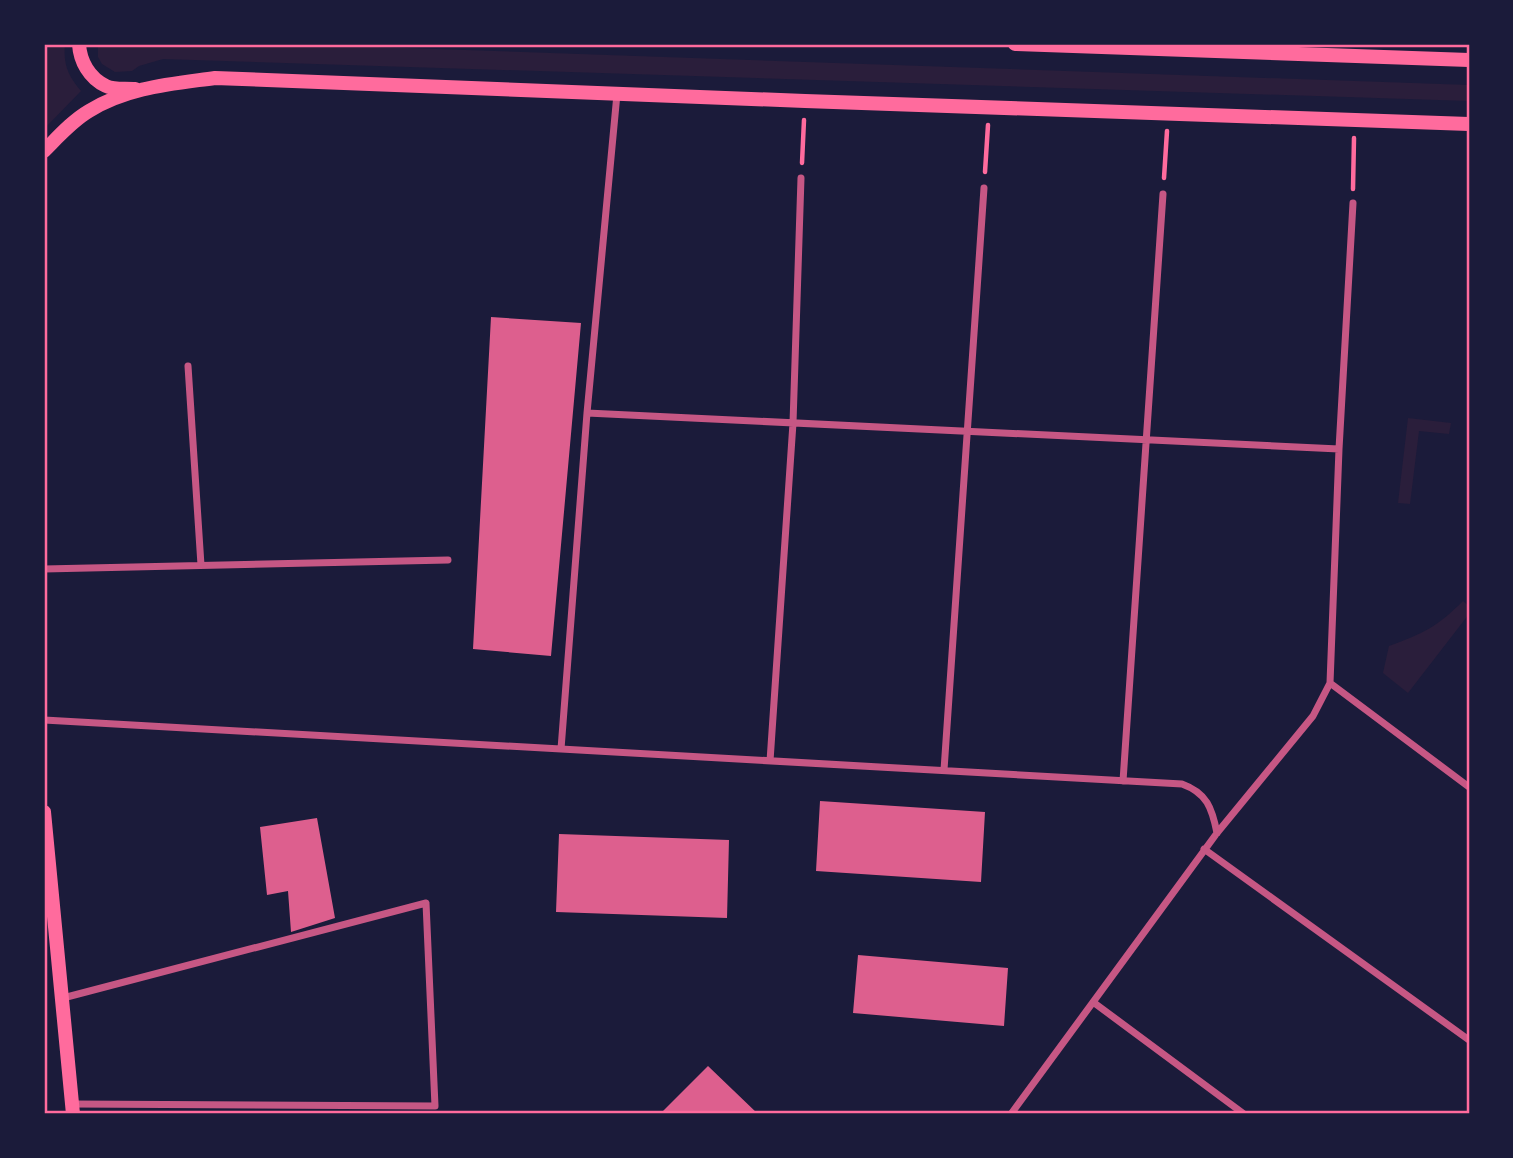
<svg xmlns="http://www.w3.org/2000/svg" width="1513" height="1158" font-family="'Golos Text',sans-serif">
<rect width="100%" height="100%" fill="#1b1b3a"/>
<path fill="#2a1e3b" d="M44 44H65C63 64 68 76 81 91L44 129Z
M98 44H291L1469 85V101L163 59 139 66 132 71 115 72 102 64 98 57Z
M1408 418 1451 423 1449 434 1419 431 1410 504 1398 503Z
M1463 601 1469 606V614L1408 693 1383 673 1389 646C1424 633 1437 627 1463 601Z"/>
<path fill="#dd5f8e" d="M491 317 581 323 551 656 473 649Z
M820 801 985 812 981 882 816 871Z
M317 818 335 918 291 932 288 891 267 895 260 827Z
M559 834 729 840 727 918 556 912Z
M858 955 1008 968 1004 1026 853 1013Z
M708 1066 758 1114H660Z"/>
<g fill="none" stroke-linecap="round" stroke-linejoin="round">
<path stroke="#ff6b9d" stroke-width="4.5" d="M802 163 804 120
M985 172 988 125
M1164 178 1167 131
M1353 189 1354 138"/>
<path stroke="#c65784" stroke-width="7" d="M188 366 201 565
M587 413 1339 449
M44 569 448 560
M1330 683 1469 787
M44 720 1182 784C1207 793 1212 808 1217 833
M561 749 587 413 617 94
M770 761 793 423 801 178
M944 770 984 188
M1123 781 1163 194
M1204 849 1469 1040
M63 998 426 903 435 1106 72 1104
M1093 1002 1244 1114
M1011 1114 1217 833 1313 716 1330 683 1339 449 1353 203"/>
<path stroke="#ff6b9d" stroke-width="14" d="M79 44C80 61 89 78 106 86 113 90 126 88 135 89
M1015 44 1469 60
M44 151C58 137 72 121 89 111 128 87 172 84 215 78L805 101 1469 124
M44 812 73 1114"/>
</g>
<rect width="1513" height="1158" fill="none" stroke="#1b1b3a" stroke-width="91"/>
<rect x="46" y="46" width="1422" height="1066" fill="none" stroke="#ff6b9d" stroke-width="2.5"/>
</svg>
